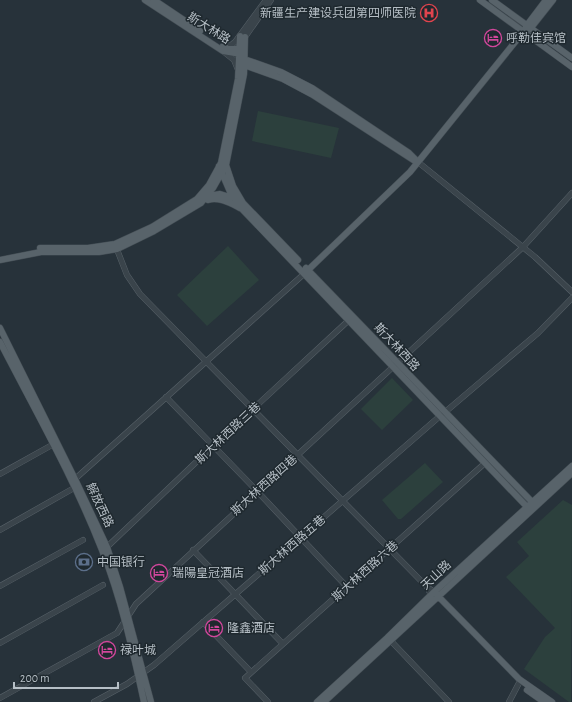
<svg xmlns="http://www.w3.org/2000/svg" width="572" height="702" font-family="'Alegreya Sans','Noto Sans SC',sans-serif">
<rect width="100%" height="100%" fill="#27323a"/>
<path fill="#2c403d" d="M258 111 339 128 331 158 252 141Z
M228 246 259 280 207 326 177 295Z
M392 378 413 400 382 430 361 409Z
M425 463 443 482 401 519H398L382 500Z
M563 500 572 505 571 702H569L524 669 545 637 555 628 506 577 529 556 517 542Z"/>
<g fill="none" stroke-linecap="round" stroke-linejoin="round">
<g stroke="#586269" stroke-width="6">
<path id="minor" d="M245 37 271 0
M224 47 231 45 235 42 266 0
M224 52 234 60 238 70
M418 162 535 257 572 292
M116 247 127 275 140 294 427 587
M166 397 257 491 347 587
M444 413 538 333 572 298
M0 474 52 445
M75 479 305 273
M0 530 74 488
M107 547 213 446 349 320
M193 550 283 644
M0 586 83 540
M431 595 427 587 434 592
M203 622 251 672
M391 641 449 702
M0 643 103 585
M0 698 117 633 136 604 523 247 572 193
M94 702 127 684 154 665 440 416
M268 702 245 678 485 463
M509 702 519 683"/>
</g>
<g stroke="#434d54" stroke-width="7">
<path id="major" d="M145 0 223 51 241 54
M154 0 200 31
M480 0 572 67
M492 0 572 58
M530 29 553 0
M223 46 228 49H243
M244 59 281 72 312 88 409 153 418 162
M244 65 283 79 313 95 415 161
M226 165 233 186 243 203 298 260
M219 166 231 194 242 209 530 510
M204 197 220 194 236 199
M208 200C218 196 232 204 240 208
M40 248H88L115 244 152 227 197 199 209 185 221 163 238 79 240 36
M0 260 41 252H99L117 249 154 231 201 203 213 188 226 165 244 74 245 37
M306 268 536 506
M306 272 410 172 524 31 527 25 546 0
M0 328 75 479 107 547 120 587 151 702
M0 342C35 410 74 478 102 550 121 598 133 651 144 702
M436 594 519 679 552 702
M527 690 544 702
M317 702 387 638 434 592 572 466
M324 702 572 473"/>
</g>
<use href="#minor" stroke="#3a444b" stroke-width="5"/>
<use href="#major" stroke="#58636a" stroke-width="6"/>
</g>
<defs>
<g id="hospital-ring" transform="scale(0.9)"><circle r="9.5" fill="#1f292f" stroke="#e0444e" stroke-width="1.5"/><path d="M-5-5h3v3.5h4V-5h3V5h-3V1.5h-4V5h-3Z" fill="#e0444e"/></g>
<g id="hotel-ring" transform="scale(0.9)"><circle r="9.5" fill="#1f292f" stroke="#d1479c" stroke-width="1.5"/><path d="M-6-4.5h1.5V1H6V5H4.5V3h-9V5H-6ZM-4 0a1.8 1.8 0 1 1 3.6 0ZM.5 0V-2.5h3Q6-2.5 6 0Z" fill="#d1479c"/></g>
<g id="bank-ring" transform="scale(0.9)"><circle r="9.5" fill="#1f292f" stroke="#5c6f8a" stroke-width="1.5"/><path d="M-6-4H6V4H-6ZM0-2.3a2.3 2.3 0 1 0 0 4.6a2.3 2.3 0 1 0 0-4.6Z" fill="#5c6f8a"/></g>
</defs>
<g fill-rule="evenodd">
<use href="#hospital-ring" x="429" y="13"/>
<use href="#hotel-ring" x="493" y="38"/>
<use href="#bank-ring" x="84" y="562"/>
<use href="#hotel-ring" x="159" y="573"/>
<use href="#hotel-ring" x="214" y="628"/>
<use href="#hotel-ring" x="107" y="650"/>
</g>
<g text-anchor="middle" stroke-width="3" stroke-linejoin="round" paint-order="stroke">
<g font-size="12" fill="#b6bfc6" stroke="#1f292f" text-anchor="start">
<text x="416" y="17" text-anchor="end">新疆生产建设兵团第四师医院</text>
<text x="506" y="42">呼勒佳宾馆</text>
<text x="97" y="566">中国银行</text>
<text x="172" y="577">瑞陽皇冠酒店</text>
<text x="227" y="632">隆鑫酒店</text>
<text x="120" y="654">禄叶城</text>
</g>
<g font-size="12" fill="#b6bfc6" stroke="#1f292f">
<text transform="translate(209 28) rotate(32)" y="4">斯大林路</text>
<text transform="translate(397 347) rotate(47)" y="4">斯大林西路</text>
<text transform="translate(228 433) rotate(-43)" y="4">斯大林西路三巷</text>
<text transform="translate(264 485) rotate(-42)" y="4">斯大林西路四巷</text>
<text transform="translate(100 505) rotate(65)" y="4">解放西路</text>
<text transform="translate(292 545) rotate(-41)" y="4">斯大林西路五巷</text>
<text transform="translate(365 571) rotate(-42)" y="4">斯大林西路六巷</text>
<text transform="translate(436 575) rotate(-43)" y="4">天山路</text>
</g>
</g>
<path d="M14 682v6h104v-6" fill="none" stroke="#b6bfc6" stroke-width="2"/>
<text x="20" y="682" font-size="12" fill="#b6bfc6" stroke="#1f292f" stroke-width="3" paint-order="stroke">200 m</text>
</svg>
